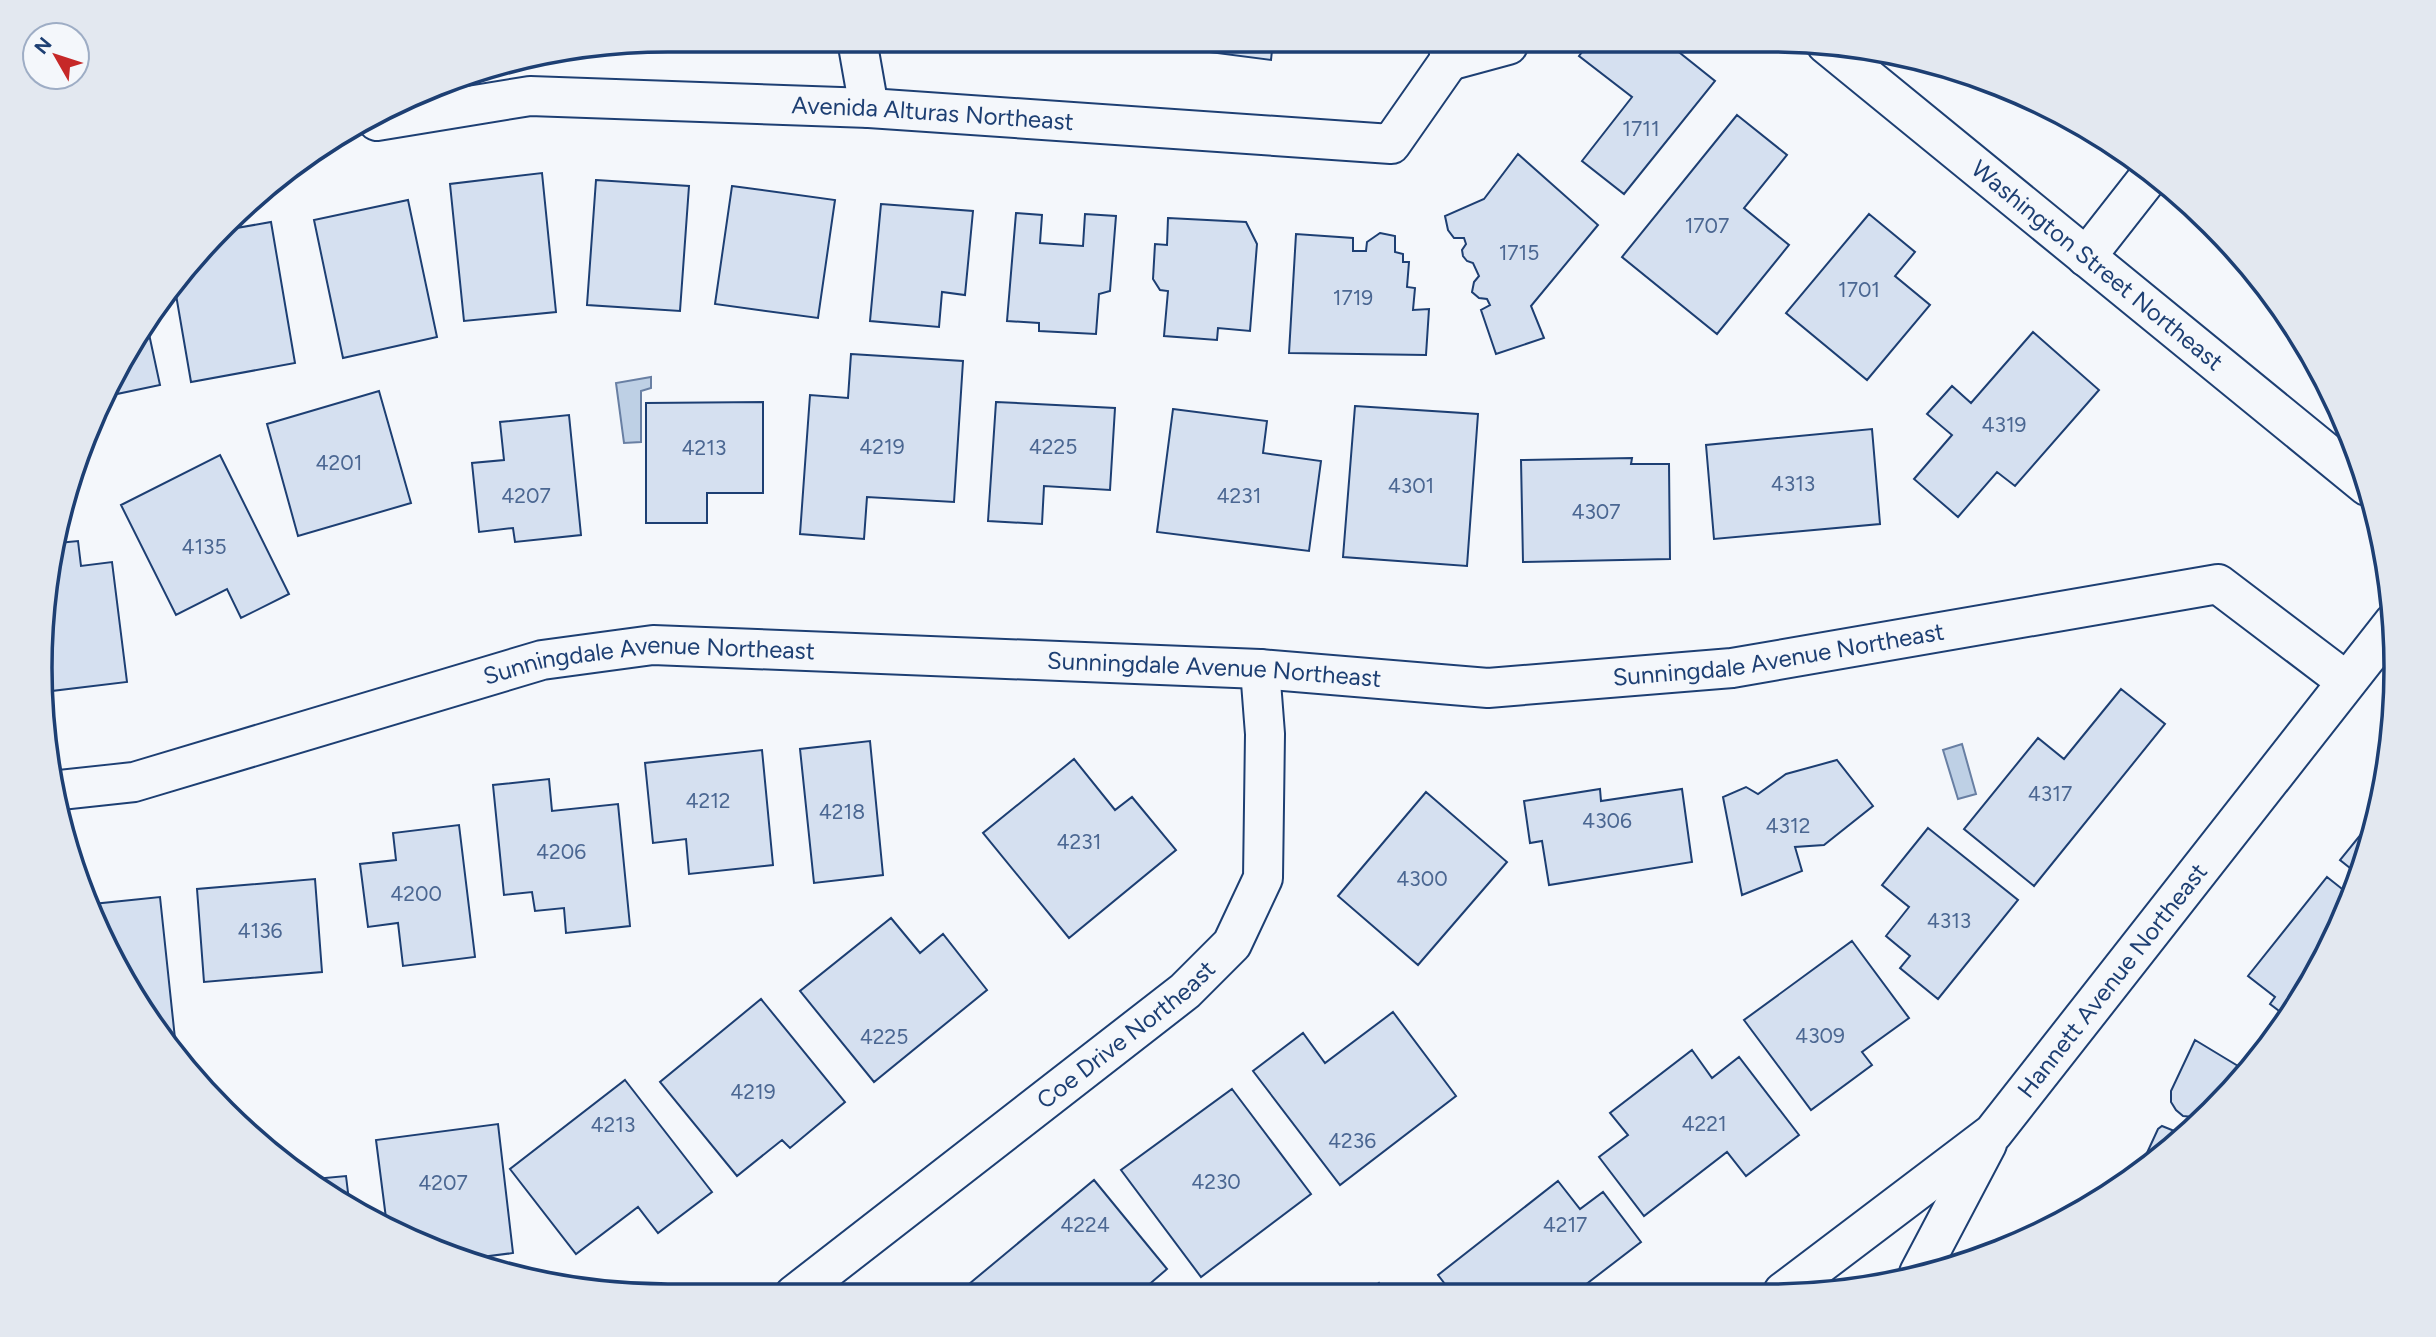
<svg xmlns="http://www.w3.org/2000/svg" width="2436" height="1337" font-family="Figtree,sans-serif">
<rect width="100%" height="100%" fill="#f4f7fb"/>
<path fill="#bed0e5" stroke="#687fa3" stroke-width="2" d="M651 377V388L641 391V442L624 443 616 383Z
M1962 744 1976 794 1958 799 1943 750Z"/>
<path fill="#d5e0f0" stroke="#1d3f73" stroke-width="2" d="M1124 41H1273L1271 60Z
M1591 41H1665L1715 81 1624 194 1582 161 1632 97 1579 56Z
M1737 115 1787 155 1744 208 1789 245 1717 334 1622 257Z
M1518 154 1598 225 1531 306 1544 338 1496 354 1481 310 1490 305 1487 299 1479 298 1472 292 1474 282 1479 276 1473 263 1467 261 1463 256 1462 250 1466 244 1464 238H1454L1448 230 1445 216 1484 199Z
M542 173 556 312 464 321 450 184Z
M596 180 689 186 680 311 587 305Z
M732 186 835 200 818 318 715 304Z
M408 200 437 337 343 358 314 220Z
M881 204 973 211 965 295 942 292 939 327 870 321Z
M1016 213 1042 215 1040 243 1083 246 1085 214 1116 216 1110 291 1099 294 1096 334 1039 331V323L1007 321Z
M1869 214 1915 252 1895 276 1930 305 1867 380 1786 313Z
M1168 218 1246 222 1257 244 1250 331 1218 328 1217 340 1164 336 1168 291 1160 290 1153 279 1155 244 1167 245Z
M271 222 295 363 191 382 175 289 231 229Z
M1380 233 1395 236V252L1403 254V262H1409L1407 287 1415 288 1413 310 1429 309 1426 355 1289 353 1296 234 1353 238V251H1366L1367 242Z
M2220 237 2263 283 2215 244Z
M146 320 160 385 112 395Z
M2033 332 2099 390 2015 486 1997 472 1958 517 1914 479 1952 435 1927 414 1952 386 1971 403Z
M851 354 963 361 954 502 867 497 864 539 800 534 810 395 848 398Z
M379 391 411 503 298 536 267 424Z
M763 402V493H707V523H646V403Z
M996 402 1115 408 1110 490 1044 486 1042 524 988 521Z
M1355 406 1478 414 1467 566 1343 557Z
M1173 409 1267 421 1263 453 1321 461 1309 551 1157 532Z
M569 415 581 535 515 542 513 528 479 532 472 463 504 460 500 422Z
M1872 429 1880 524 1714 539 1706 445Z
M220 455 289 594 241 618 227 589 176 615 121 505Z
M1632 458 1631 464H1669L1670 559 1523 562 1521 460Z
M78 541 81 566 112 562 127 682 43 692 58 543Z
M2121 689 2165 724 2034 886 1964 829 2038 738 2064 759Z
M870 741 883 875 814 883 800 749Z
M762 750 773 865 689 874 686 839 653 843 645 763Z
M1074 759 1115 810 1132 797 1176 850 1069 938 983 833Z
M1837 760 1873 806 1824 845 1795 847 1802 871 1742 895 1723 797 1746 787 1758 794 1786 774Z
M549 779 552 811 618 804 630 926 566 933 564 908 535 911 532 892 504 895 493 785Z
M1600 789 1601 801 1682 789 1692 862 1549 885 1542 841 1530 843 1524 801Z
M1426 792 1507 862 1418 965 1338 896Z
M2375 817 2363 870 2360 876 2340 860Z
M459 825 475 957 403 966 398 923 368 927 360 864 396 860 393 833Z
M1928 828 2018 900 1938 999 1900 968 1910 956 1886 936 1909 907 1882 885Z
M2327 877 2351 896 2312 982 2287 1017 2270 1004 2275 997 2248 976Z
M315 879 322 972 204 982 197 889Z
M160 897 176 1048H174L94 919 93 904Z
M891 918 920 953 943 934 987 990 874 1082 800 991Z
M1852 941 1909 1018 1862 1052 1872 1065 1811 1110 1744 1020Z
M761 999 845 1102 790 1148 782 1140 737 1176 660 1082Z
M1393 1012 1456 1096 1340 1185 1253 1071 1303 1033 1325 1063Z
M2195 1040 2238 1066 2246 1074 2240 1083 2189 1127 2194 1117 2183 1116 2176 1110 2171 1102V1091Z
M1692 1050 1712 1078 1739 1057 1799 1135 1746 1176 1727 1152 1644 1216 1599 1157 1628 1135 1610 1113Z
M625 1080 712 1192 658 1233 638 1207 576 1254 510 1169Z
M1232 1089 1311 1194 1201 1277 1121 1170Z
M498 1124 513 1253 466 1259 387 1226 376 1140Z
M2162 1126 2182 1134 2141 1169 2140 1168 2158 1129Z
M346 1176 350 1209 314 1179Z
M1094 1180 1167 1269 1138 1294H957Z
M1558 1181 1580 1209 1603 1192 1641 1242 1576 1292 1452 1293 1438 1275Z
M1379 1283 1387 1293H1366Z"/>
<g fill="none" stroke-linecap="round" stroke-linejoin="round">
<g stroke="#1d3f73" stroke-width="42">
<g id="minor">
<path d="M857 40 869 108"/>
<path d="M1449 61 1508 45 1510 41"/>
<path id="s1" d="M377 121 530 96 869 108 1391 144 1449 61V41"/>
<path d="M2086 257 2151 174"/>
<path id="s2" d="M60 790 134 782 542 660 653 645 1260 669 1488 688 1732 668 2218 584 2346 681"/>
<path d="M1919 1273 1987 1144"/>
<path id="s3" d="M1783 1292 1993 1133 2394 622"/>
<path id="s4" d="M794 1295 1185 991 1232 944 1263 878 1265 734 1260 669"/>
</g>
</g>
<g stroke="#1d3f73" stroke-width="42">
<g id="tertiary">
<path id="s5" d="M1826 44 2367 486"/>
</g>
</g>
<use href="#minor" stroke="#f4f7fb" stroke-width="38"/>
<use href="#tertiary" stroke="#f4f7fb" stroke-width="38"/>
</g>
<g text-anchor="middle" stroke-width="5" stroke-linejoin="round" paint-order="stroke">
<g font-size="21" fill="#4b6792">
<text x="1641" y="136">1711</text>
<text x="1707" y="233">1707</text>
<text x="1519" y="260">1715</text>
<text x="1859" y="297">1701</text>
<text x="1353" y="305">1719</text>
<text x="2004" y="432">4319</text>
<text x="882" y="454">4219</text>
<text x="1053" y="454">4225</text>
<text x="704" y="455">4213</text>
<text x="339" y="470">4201</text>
<text x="1793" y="491">4313</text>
<text x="1411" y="493">4301</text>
<text x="526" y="503">4207</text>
<text x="1239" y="503">4231</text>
<text x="1596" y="519">4307</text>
<text x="204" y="554">4135</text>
<text x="2050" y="801">4317</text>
<text x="708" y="808">4212</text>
<text x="842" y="819">4218</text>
<text x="1607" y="828">4306</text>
<text x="1788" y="833">4312</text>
<text x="1079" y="849">4231</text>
<text x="561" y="859">4206</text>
<text x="1422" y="886">4300</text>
<text x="416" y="901">4200</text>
<text x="1949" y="928">4313</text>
<text x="260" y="938">4136</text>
<text x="1820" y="1043">4309</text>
<text x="884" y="1044">4225</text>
<text x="753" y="1099">4219</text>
<text x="1704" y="1131">4221</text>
<text x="613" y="1132">4213</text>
<text x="1352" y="1148">4236</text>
<text x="1216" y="1189">4230</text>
<text x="443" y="1190">4207</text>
<text x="1085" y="1232">4224</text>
<text x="1565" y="1232">4217</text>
</g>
<g font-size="24" fill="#1d3f73" stroke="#f4f7fb">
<text dy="8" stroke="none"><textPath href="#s1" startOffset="558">Avenida Alturas Northeast</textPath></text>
<text dy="8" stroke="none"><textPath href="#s5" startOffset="350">Washington Street Northeast</textPath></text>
<text dy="8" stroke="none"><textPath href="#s2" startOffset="1741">Sunningdale Avenue Northeast</textPath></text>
<text dy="8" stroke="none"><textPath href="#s2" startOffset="607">Sunningdale Avenue Northeast</textPath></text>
<text dy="8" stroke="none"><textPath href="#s2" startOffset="1174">Sunningdale Avenue Northeast</textPath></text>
<text dy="8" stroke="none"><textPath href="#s3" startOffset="457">Hannett Avenue Northeast</textPath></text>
<text dy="8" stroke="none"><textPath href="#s4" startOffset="422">Coe Drive Northeast</textPath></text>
</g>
</g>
<path d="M0 0H2436V1337H0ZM668 52H1768A616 616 0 0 1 2384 668V668A616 616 0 0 1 1768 1284H668A616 616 0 0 1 52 668V668A616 616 0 0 1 668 52Z" fill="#e3e8f0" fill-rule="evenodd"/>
<path fill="none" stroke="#1d3f73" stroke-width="3.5" d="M668 52H1768A616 616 0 0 1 2384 668V668A616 616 0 0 1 1768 1284H668A616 616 0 0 1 52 668V668A616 616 0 0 1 668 52Z"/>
<g transform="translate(56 56) rotate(309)"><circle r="33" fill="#f4f7fb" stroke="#9eadc5" stroke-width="2"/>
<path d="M0-5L12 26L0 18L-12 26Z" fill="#c62828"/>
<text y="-10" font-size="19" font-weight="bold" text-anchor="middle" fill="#1d3f73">N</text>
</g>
</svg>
